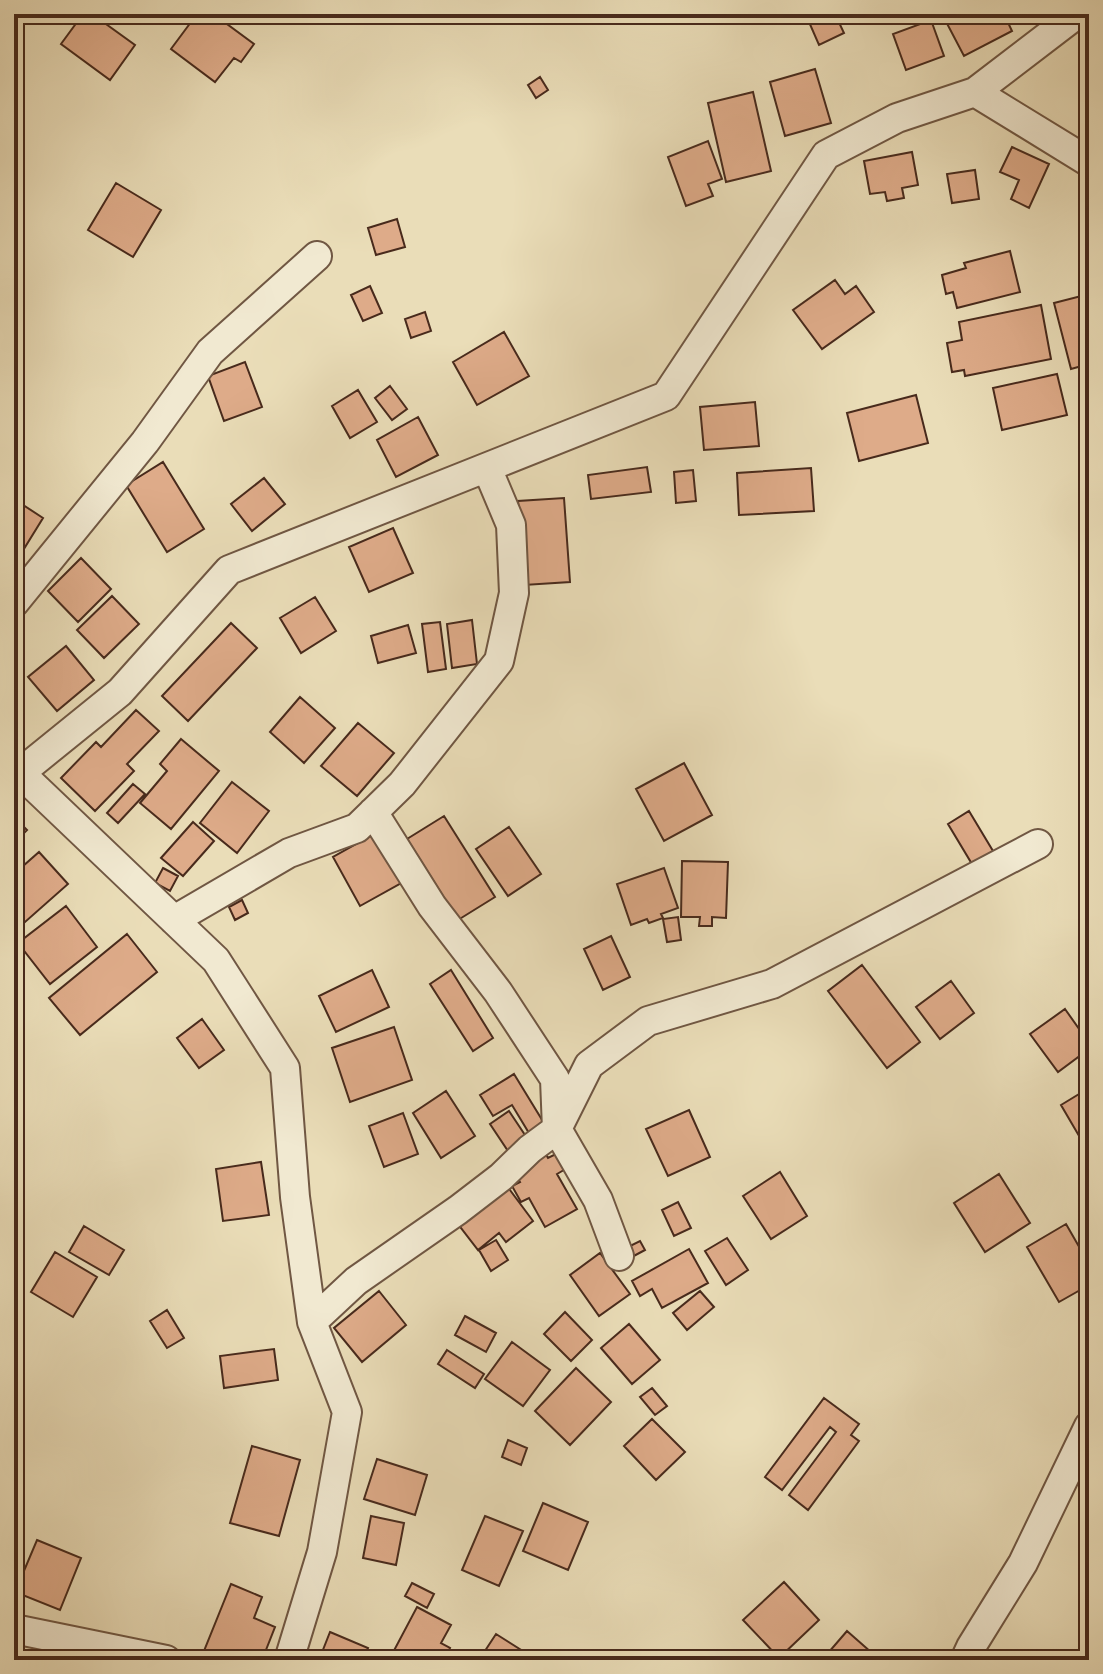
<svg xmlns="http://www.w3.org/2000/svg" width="1103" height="1674" font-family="Vollkorn,serif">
<rect width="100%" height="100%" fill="#eaddb8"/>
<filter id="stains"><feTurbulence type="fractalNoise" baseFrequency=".0025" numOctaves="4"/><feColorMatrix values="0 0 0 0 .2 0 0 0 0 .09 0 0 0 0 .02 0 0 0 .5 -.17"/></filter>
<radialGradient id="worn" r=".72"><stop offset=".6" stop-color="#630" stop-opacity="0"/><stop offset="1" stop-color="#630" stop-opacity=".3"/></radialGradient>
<path fill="#deab89" stroke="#482a1c" stroke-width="2" d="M83 14H92L135 45 110 80 61 44Z
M189 14H235L227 24 254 44 241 62 234 58 215 82 171 49 194 18Z
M827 14H835L844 33 819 45 809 22Z
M942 14H1004L1012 31 964 56Z
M931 20 944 56 906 70 893 34Z
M815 69 831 123 785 136 770 82Z
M540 77 548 90 536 98 528 85Z
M753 92 771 171 726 182 708 103Z
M708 141 722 179 708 184 713 196 686 206 668 157Z
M1012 147 1049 164 1029 208 1011 199 1019 180 1000 172Z
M912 152 918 185 902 188 904 198 887 201 885 192 870 194 864 161Z
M975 170 979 199 952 203 947 174Z
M116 183 161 210 133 257 88 230Z
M397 219 405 247 376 255 368 228Z
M1010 251 1020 292 957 308 953 292 946 294 942 275 966 268 964 263Z
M835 280 845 294 856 286 874 312 822 349 793 310Z
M370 286 382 313 363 321 351 295Z
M1089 294V364L1071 369 1054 303Z
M1041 305 1051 359 965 376 964 370 952 372 947 343 962 340 959 322Z
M425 312 431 331 411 338 405 319Z
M504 332 529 376 477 405 453 362Z
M245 362 262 407 224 421 208 376Z
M1057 374 1067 415 1002 430 993 388Z
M390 386 407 409 392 420 375 398Z
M358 390 377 422 350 438 332 406Z
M916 395 928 443 859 461 847 413Z
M755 402 759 446 704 450 700 407Z
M418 417 438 455 396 477 377 440Z
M163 462 204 529 167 552 126 485Z
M647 467 651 492 591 499 588 475Z
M811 468 814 511 739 515 737 473Z
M693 470 696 501 676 503 674 472Z
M264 478 285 504 252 531 231 504Z
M564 498 570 582 524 585 518 501Z
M14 499 43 518 22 552 14 547Z
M393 528 413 573 369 592 349 547Z
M81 558 111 589 78 622 48 591Z
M112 596 139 624 104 658 77 630Z
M315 597 336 631 301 653 280 618Z
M472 620 477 664 452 668 447 624Z
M440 622 446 669 428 672 422 624Z
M231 623 257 648 188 721 162 696Z
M408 625 416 653 378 663 371 636Z
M66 646 94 680 57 711 28 677Z
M300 697 335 728 304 763 270 732Z
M136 710 159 731 127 764 134 771 95 811 61 778 96 742 101 747Z
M358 723 394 753 357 796 321 766Z
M181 739 219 771 171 829 140 803 167 771 160 764Z
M684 763 712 815 664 841 636 789Z
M232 782 269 811 237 853 200 823Z
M133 784 145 794 118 823 107 813Z
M969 811 993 851 972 864 948 824Z
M444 816 495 897 458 920 407 839Z
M14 817 27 830 14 843Z
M193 822 214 841 183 876 161 858Z
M509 827 541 874 508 896 476 849Z
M376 833 403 882 360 906 333 857Z
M39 852 68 884 16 930 14 928V874Z
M682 861 728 862 726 918 712 917V926H699L700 917H681Z
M163 868 178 876 170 891 155 883Z
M664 868 678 908 661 914 663 918 649 923 647 919 631 925 617 884Z
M242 900 248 913 235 920 229 907Z
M66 906 97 947 50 984 18 943Z
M678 917 681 940 667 942 663 919Z
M127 934 157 972 80 1035 49 998Z
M611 936 630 977 603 990 584 949Z
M862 965 920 1042 887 1068 828 991Z
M372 970 389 1007 336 1032 319 996Z
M451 970 493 1038 473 1051 430 984Z
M951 981 974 1013 940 1039 916 1007Z
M1065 1009 1089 1043V1049L1058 1072 1030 1034Z
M202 1019 224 1050 199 1068 177 1038Z
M394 1027 412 1080 350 1102 332 1048Z
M514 1074 547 1128 532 1138 512 1105 493 1116 480 1095Z
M1089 1088V1137L1082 1141 1061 1105Z
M446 1091 475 1136 441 1158 413 1113Z
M689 1110 710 1157 668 1176 646 1129Z
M509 1111 529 1141 510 1154 490 1124Z
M403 1113 418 1154 384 1167 369 1126Z
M544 1151 548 1158 560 1152 569 1167 557 1174 577 1209 545 1227 529 1198 521 1202 512 1186 520 1182 512 1169Z
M261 1162 269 1215 223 1221 216 1169Z
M780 1172 807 1216 771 1239 743 1196Z
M999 1174 1030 1223 985 1252 954 1203Z
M504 1182 533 1221 506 1242 499 1233 478 1250 458 1224Z
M678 1202 691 1228 674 1236 662 1210Z
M1066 1224 1089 1264V1285L1059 1302 1027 1247Z
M84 1226 124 1250 109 1275 69 1252Z
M727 1238 748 1270 726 1285 705 1251Z
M496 1240 508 1260 491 1271 479 1250Z
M640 1241 645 1250 630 1258 626 1248Z
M689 1249 708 1283 662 1308 652 1289 640 1296 632 1281Z
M55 1252 97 1277 73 1317 31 1292Z
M600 1253 630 1294 599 1316 570 1275Z
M379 1291 406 1325 362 1362 334 1328Z
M700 1291 714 1307 687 1330 673 1313Z
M167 1310 184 1338 167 1348 150 1321Z
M565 1312 592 1340 571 1361 544 1334Z
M465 1316 496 1333 486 1352 455 1335Z
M629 1324 660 1360 632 1384 601 1348Z
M512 1342 550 1370 523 1406 485 1379Z
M274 1349 278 1380 224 1388 220 1356Z
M447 1350 484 1374 475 1388 438 1364Z
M576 1368 611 1402 570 1445 535 1411Z
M652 1388 667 1406 655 1415 640 1397Z
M824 1398 859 1424 851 1435 859 1441 808 1510 789 1495 836 1432 830 1427 782 1490 765 1477Z
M652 1419 685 1452 656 1480 624 1446Z
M508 1440 527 1448 521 1465 502 1457Z
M252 1446 300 1460 279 1536 230 1523Z
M377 1459 427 1475 415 1515 364 1499Z
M543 1503 588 1522 568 1570 523 1551Z
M371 1516 404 1523 396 1565 363 1558Z
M485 1516 523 1531 499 1586 462 1570Z
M37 1540 81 1558 60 1610 15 1592Z
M784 1582 819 1620 779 1658 743 1620Z
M412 1583 434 1594 427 1608 405 1596Z
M231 1584 262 1597 254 1618 275 1627 262 1660H227L204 1651Z
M417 1607 451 1625 441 1643 450 1648 444 1660 390 1658Z
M847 1631 880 1660H822Z
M330 1632 368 1648 363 1660H319Z
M496 1634 537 1660H479Z"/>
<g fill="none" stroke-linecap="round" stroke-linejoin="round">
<g stroke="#705743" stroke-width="32">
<path id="minor" d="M975 92 1077 14
M14 603 145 442 210 352 317 256
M14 769 20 773 120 692 229 570 666 396 826 155 897 118 975 92 1089 162
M20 773 216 960 285 1068 295 1197 312 1322 347 1412 322 1552 289 1660
M373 812 432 906 498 992 555 1079 557 1129 598 1200 619 1256
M174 920 289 853 357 828 402 784 499 661 514 593 511 525 487 468
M312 1322 356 1281 458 1210 501 1177 530 1149 557 1129 589 1065 648 1021 772 984 1038 844
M14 1629 166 1660
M965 1660 971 1647 1023 1563 1089 1426"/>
</g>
<use href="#minor" stroke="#f1e9d1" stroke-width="28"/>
</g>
<rect width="1103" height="1674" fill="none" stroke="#eaddb8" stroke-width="48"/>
<rect x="16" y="16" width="1071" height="1642" fill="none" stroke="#482a1c" stroke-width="4"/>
<rect x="24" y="24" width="1055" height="1626" fill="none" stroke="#482a1c" stroke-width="2"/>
<rect width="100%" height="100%" filter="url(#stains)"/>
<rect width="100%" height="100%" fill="url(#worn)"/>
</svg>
